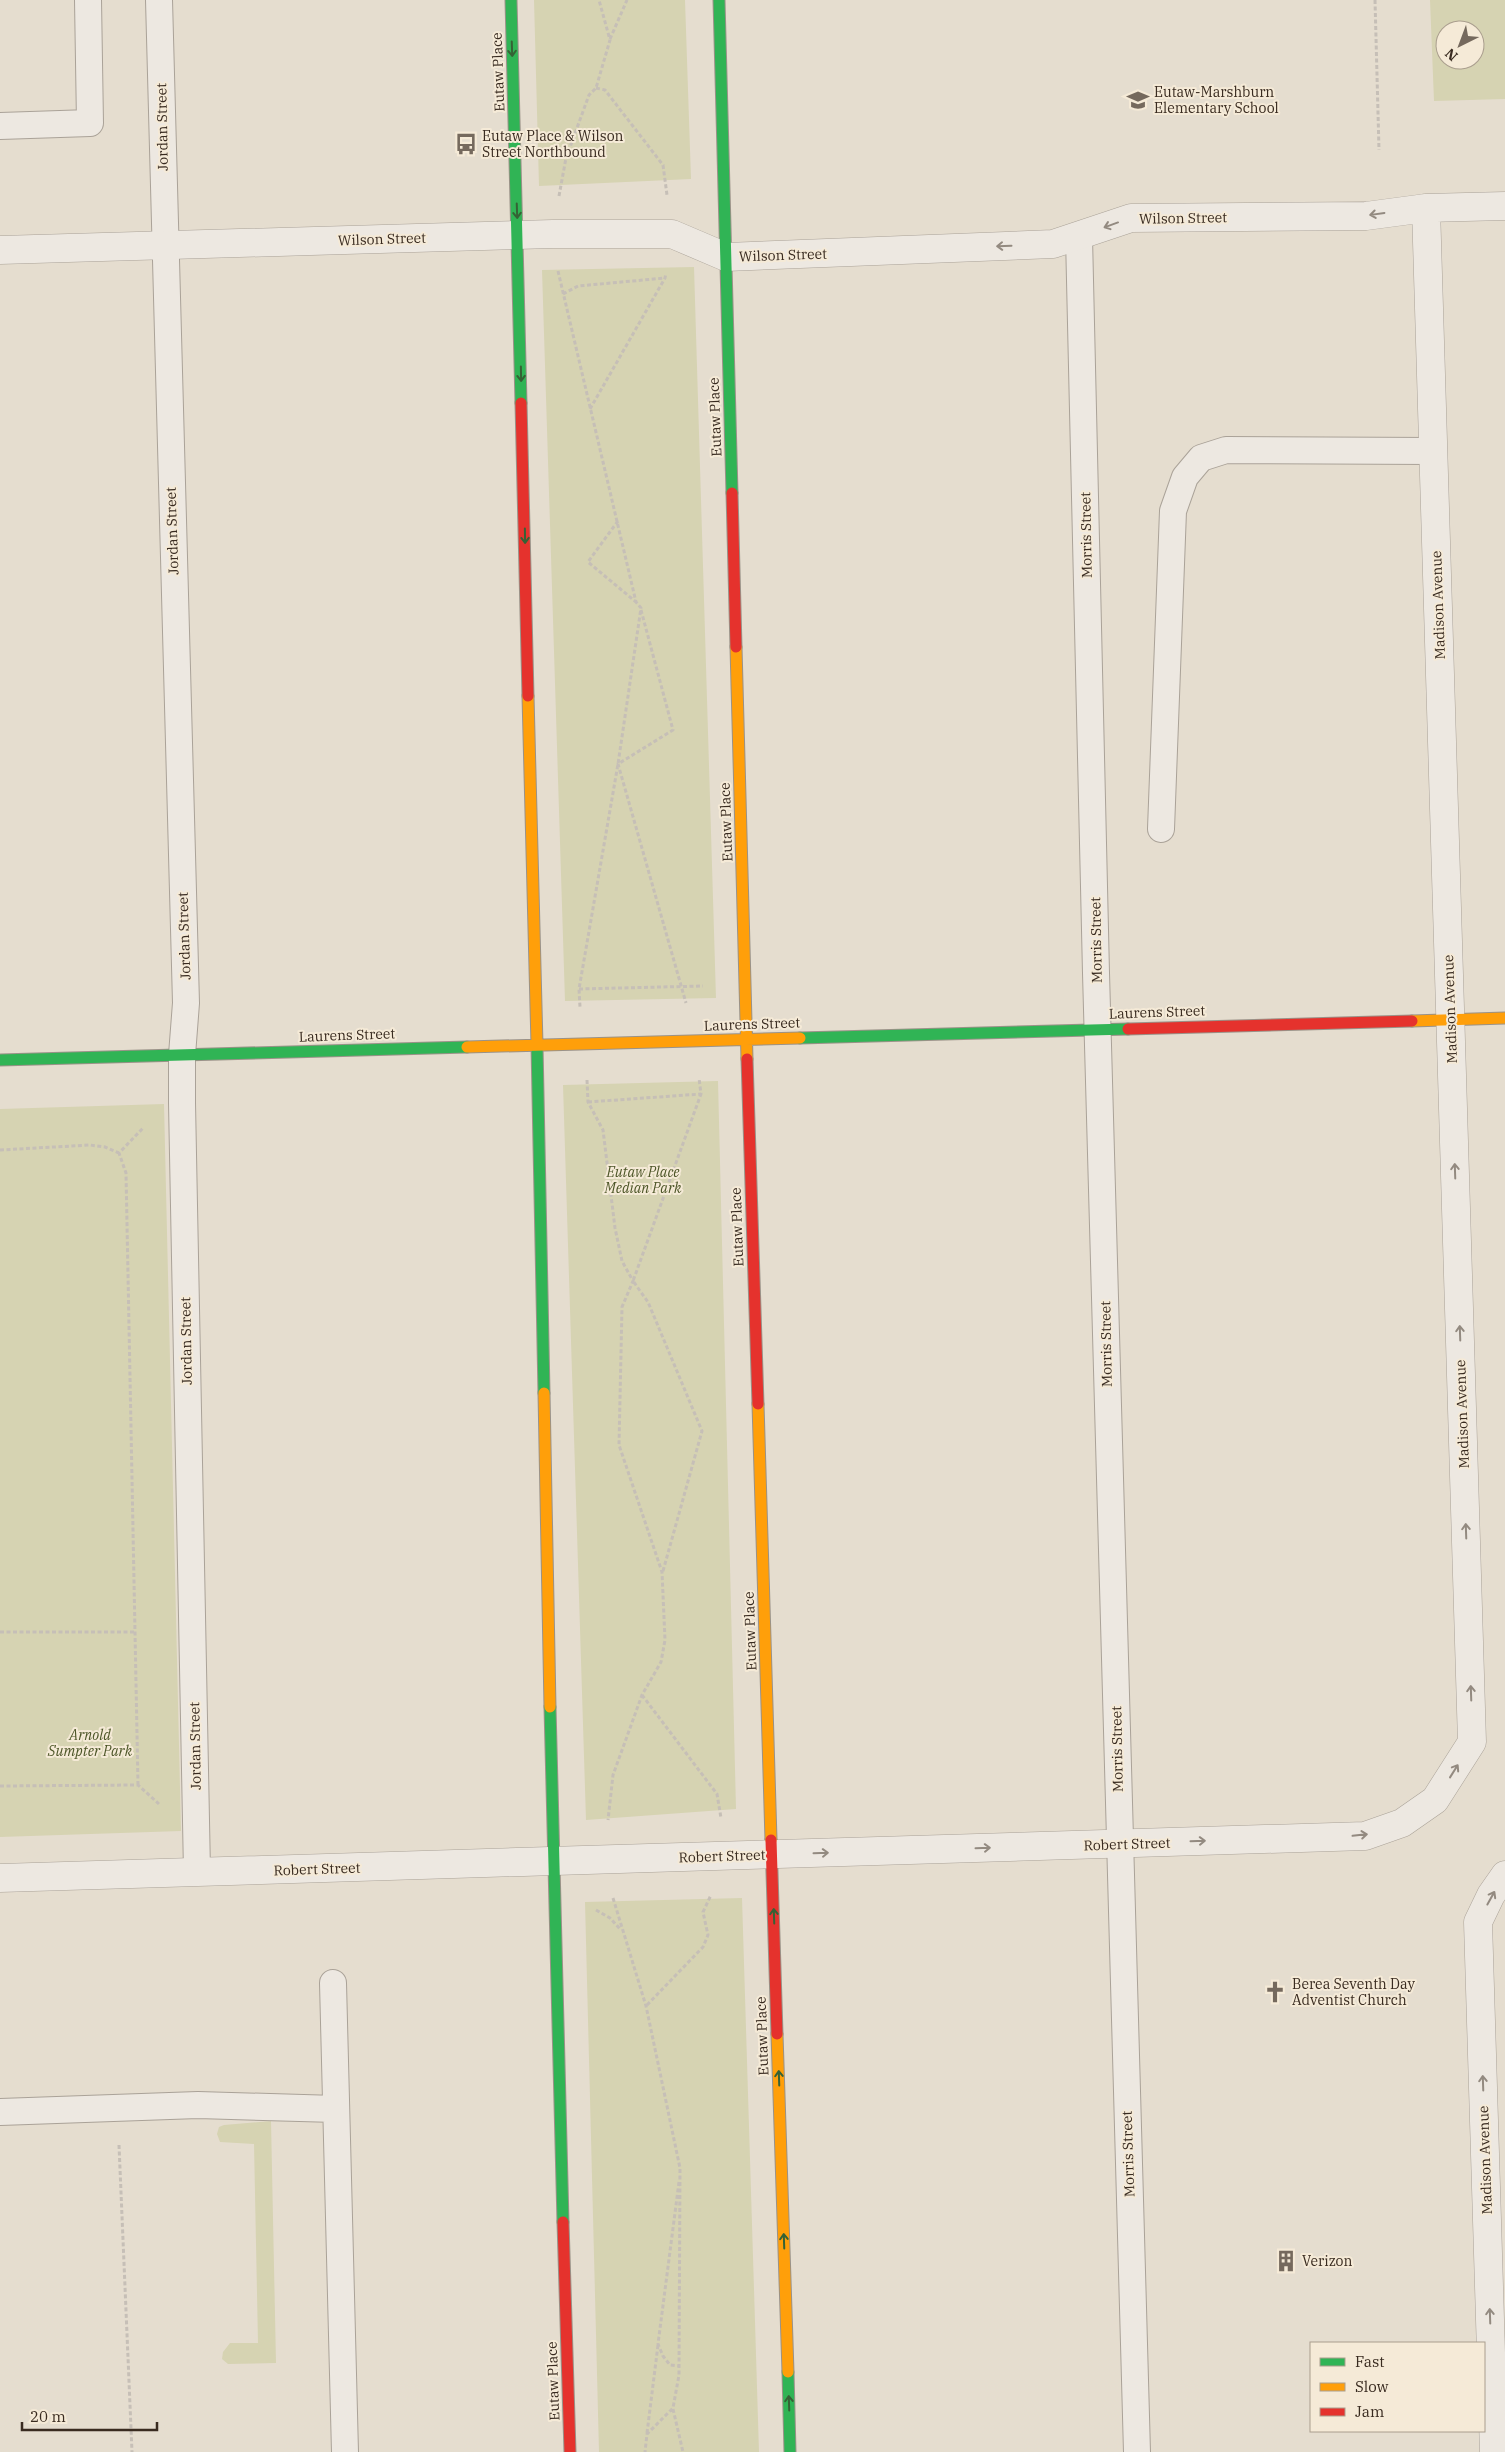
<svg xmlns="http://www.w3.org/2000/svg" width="1505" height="2452" font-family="'IBM Plex Serif',serif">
<rect width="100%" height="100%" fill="#e5ddcf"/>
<path fill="#d6d3b2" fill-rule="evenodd" d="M534 0H685L691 179 539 186Z
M1430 0H1505V99L1434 101ZM1445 30H1475V60H1445Z
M694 267 716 998 565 1001 542 270Z
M718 1081 736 1809 586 1820 563 1085Z
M164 1104 181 1831 0 1837V1109Z
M742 1898 759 2452H599L585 1902Z
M271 2121 276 2363 228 2364 222 2359 223 2352 230 2343H258L254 2144 220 2142 217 2134 219 2127 224 2125Z"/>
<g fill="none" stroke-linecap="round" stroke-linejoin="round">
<g stroke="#aaa298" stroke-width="28">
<path id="lane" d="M159 0 186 1003 182 1055V1103L197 1872
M0 126 90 123 88 0
M1079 237 1096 973 1137 2452
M1161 829 1173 511 1185 477 1201 458 1226 450 1433 451
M333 1983 345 2452
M0 2112 198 2105 336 2109"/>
</g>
<g stroke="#aaa298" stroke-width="29">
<path id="street" d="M0 250 553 234H672L726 257 1053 244 1131 218 1366 216 1426 208 1505 206
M0 1878 1365 1836 1402 1823 1435 1800 1472 1742 1426 208
M1494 2452 1478 1922 1491 1895 1505 1875"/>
</g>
<g stroke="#9a9288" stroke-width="13">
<path id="fast" d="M511 0 521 403
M719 0 732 493
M800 1038 1128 1029
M537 1045 544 1393
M0 1060 467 1047
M550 1707 563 2222
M788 2372 790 2452"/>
</g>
<g stroke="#9a9288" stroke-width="13">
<path id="slow" d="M736 647 747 1059
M528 696 537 1045
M1412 1021 1505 1018
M467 1047 800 1038
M544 1393 550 1707
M758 1404 771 1840
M777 2034 788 2372"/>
</g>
<g stroke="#9a9288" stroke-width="13">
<path id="jam" d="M521 403 528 696
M732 493 736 647
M1128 1029 1412 1021
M747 1059 758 1404
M771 1840 777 2034
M563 2222 570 2452"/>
</g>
<path stroke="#c6bfb7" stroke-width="3" stroke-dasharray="4 2.5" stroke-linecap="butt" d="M1375 0 1379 150
M610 39 627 0
M596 88 605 90 663 165 667 195
M559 196 566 158 589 95 596 88 610 40 599 0
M558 271 636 602 641 608 618 764 579 989 580 1007
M563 294 578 286 665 278
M590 409 665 278 666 273
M618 521 588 562 636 602
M641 610 673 730 618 764 686 1003
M579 989 703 986
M587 1080 588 1102 603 1130 615 1228 622 1261 633 1281 622 1307 619 1445 662 1572 665 1640 661 1662 642 1695 613 1775 608 1820
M588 1102 701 1094
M0 1150 90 1145 105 1147 119 1153
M663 1571 702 1431 648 1302 633 1281 701 1094 699 1078
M0 1632H136
M642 1695 717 1794 721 1818
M138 1785 126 1173 119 1153 144 1127
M0 1786 138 1785 159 1804
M613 1898 646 2006 680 2168 679 2375 673 2408 647 2434 645 2452
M596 1910 610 1918 621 1930
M647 2005 703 1947 708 1935 703 1912 711 1895
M119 2145 132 2452
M679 2182 658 2344 663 2356 670 2365 679 2366
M673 2409 683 2452
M647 2433 658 2345"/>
<use href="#lane" stroke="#ede8e1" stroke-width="26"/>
<use href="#street" stroke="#ede8e1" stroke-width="28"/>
<use href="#fast" stroke="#30b455" stroke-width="11"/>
<use href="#slow" stroke="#ff9f0a" stroke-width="11"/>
<use href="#jam" stroke="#e5322d" stroke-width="11"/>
</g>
<defs><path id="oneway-shaft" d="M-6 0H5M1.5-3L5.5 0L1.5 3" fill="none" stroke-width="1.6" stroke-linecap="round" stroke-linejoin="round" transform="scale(1.25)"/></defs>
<g stroke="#356235">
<use href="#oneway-shaft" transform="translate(512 49) rotate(88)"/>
<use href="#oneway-shaft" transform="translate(517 211) rotate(88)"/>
<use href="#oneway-shaft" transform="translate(521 374) rotate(89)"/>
<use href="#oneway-shaft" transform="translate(525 536) rotate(89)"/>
<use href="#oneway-shaft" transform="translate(774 1916) rotate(-92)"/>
<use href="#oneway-shaft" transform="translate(779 2078) rotate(-92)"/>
<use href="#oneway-shaft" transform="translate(784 2241) rotate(-92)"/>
<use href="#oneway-shaft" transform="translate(789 2403) rotate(-92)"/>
</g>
<g stroke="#938a80">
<use href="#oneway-shaft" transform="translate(1377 214) rotate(172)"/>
<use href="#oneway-shaft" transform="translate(1111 225) rotate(160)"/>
<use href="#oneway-shaft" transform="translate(1004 246) rotate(178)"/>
<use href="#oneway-shaft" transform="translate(1455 1171) rotate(-92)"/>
<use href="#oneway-shaft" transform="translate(1460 1333) rotate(-92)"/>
<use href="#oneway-shaft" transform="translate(1466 1531) rotate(-92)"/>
<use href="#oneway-shaft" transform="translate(1471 1693) rotate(-92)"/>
<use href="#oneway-shaft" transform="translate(1454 1771) rotate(-58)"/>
<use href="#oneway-shaft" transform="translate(1360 1835) rotate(-6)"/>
<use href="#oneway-shaft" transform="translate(1198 1841) rotate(-2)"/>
<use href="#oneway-shaft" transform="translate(983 1848) rotate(-2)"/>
<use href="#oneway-shaft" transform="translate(821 1853) rotate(-2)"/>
<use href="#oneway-shaft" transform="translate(1491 1898) rotate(-61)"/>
<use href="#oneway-shaft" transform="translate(1483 2083) rotate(-92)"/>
<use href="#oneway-shaft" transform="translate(1490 2316) rotate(-92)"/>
</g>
<defs>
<g id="school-bare" transform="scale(1.725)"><path d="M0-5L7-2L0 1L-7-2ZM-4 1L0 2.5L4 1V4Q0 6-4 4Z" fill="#75695d" stroke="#f5ead7" stroke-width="2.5" paint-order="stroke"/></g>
<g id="bus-bare" transform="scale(1.725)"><path d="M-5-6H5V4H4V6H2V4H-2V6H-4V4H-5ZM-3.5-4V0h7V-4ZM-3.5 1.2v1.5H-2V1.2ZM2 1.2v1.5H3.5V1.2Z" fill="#75695d" stroke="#f5ead7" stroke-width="2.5" paint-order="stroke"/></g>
<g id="church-bare" transform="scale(1.725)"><path d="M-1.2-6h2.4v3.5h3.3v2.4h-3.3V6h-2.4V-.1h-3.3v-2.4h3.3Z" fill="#75695d" stroke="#f5ead7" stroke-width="2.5" paint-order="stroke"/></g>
<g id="building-bare" transform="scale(1.725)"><path d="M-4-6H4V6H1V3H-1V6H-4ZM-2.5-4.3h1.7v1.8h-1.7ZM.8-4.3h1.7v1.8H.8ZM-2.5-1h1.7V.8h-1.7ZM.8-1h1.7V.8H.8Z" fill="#75695d" stroke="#f5ead7" stroke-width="2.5" paint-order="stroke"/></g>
</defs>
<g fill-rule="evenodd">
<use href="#school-bare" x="1138" y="100"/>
<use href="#bus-bare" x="466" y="144"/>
<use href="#church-bare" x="1275" y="1992"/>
<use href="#building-bare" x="1286" y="2261"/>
</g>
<g text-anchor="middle" stroke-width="4" stroke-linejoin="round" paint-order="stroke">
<g font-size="14" fill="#392b20" stroke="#f5ead7">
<text transform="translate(498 72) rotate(-92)" y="5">Eutaw Place</text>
<text transform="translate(162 127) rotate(-91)" y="5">Jordan Street</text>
<text transform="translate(1183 218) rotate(-1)" y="5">Wilson Street</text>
<text transform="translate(382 239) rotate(-2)" y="5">Wilson Street</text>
<text transform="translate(783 255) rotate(-2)" y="5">Wilson Street</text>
<text transform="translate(715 417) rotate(-92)" y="5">Eutaw Place</text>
<text transform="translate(172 531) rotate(-92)" y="5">Jordan Street</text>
<text transform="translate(1086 535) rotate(-91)" y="5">Morris Street</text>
<text transform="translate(1438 605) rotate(-92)" y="5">Madison Avenue</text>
<text transform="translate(726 822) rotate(-92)" y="5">Eutaw Place</text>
<text transform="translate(184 936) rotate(-92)" y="5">Jordan Street</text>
<text transform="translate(1096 940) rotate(-91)" y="5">Morris Street</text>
<text transform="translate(1450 1009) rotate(-92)" y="5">Madison Avenue</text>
<text transform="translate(1157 1012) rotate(-2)" y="5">Laurens Street</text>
<text transform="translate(752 1024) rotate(-2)" y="5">Laurens Street</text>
<text transform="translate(347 1035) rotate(-2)" y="5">Laurens Street</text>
<text transform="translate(737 1227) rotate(-92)" y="5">Eutaw Place</text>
<text transform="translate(186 1341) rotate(-91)" y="5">Jordan Street</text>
<text transform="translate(1106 1344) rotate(-91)" y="5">Morris Street</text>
<text transform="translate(1462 1414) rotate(-92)" y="5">Madison Avenue</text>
<text transform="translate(750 1631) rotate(-92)" y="5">Eutaw Place</text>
<text transform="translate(195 1746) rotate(-91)" y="5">Jordan Street</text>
<text transform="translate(1117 1749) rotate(-91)" y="5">Morris Street</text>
<text transform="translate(1127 1844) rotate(-2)" y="5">Robert Street</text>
<text transform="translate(722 1856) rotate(-2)" y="5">Robert Street</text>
<text transform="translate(317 1869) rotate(-2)" y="5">Robert Street</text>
<text transform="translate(762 2036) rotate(-92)" y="5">Eutaw Place</text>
<text transform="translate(1128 2154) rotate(-92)" y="5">Morris Street</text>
<text transform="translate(1485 2160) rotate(-92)" y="5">Madison Avenue</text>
<text transform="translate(553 2381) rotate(-92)" y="5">Eutaw Place</text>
</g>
<g font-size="14" fill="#392b20" stroke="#f5ead7" text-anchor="start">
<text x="1154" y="97">Eutaw-Marshburn<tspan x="1154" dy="16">Elementary School</tspan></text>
<text x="482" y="141">Eutaw Place &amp; Wilson<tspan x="482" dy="16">Street Northbound</tspan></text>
<text x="1292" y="1989">Berea Seventh Day<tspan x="1292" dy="16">Adventist Church</tspan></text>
<text x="1302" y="2266">Verizon</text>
</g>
<g font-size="14" font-style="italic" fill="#4c5527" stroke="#f5ead7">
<text x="643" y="1177">Eutaw Place<tspan x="643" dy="16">Median Park</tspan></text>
<text x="90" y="1740">Arnold<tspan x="90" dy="16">Sumpter Park</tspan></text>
</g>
</g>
<rect x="1310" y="2342" width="175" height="90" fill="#f5ead7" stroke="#aa9e8e"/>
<rect x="1320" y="2358" width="25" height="8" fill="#30b455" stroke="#aa9e8e"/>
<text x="1355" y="2367" font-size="15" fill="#392b20">Fast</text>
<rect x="1320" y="2383" width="25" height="8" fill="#ff9f0a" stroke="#aa9e8e"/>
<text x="1355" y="2392" font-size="15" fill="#392b20">Slow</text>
<rect x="1320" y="2408" width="25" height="8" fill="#e5322d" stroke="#aa9e8e"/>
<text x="1355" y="2417" font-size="15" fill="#392b20">Jam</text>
<g transform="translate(1460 45) rotate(222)"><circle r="24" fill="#f5ead7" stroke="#aa9e8e"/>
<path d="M0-4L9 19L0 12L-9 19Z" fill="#75695d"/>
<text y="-8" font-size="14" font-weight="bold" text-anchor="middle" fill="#392b20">N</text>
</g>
<path d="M22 2422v8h135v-8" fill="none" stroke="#392b20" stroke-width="2.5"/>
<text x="30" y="2422" font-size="15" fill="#392b20" stroke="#f5ead7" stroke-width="4" paint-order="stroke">20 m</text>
</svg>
